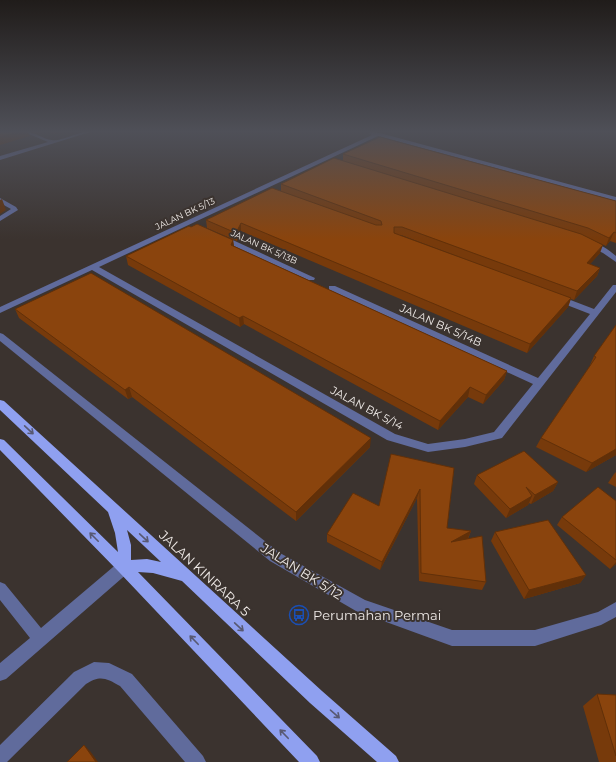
<svg xmlns="http://www.w3.org/2000/svg" width="616" height="762" font-family="Montserrat,sans-serif">
<rect width="100%" height="100%" fill="#3b332f"/>
<g fill="none" stroke-linecap="round" stroke-linejoin="round">
<path fill="#606b9c" fill-rule="evenodd" d="M24 132C35 131 42 139 52 140 61 142 77 131 90 132L0 160V156L48 142Z
M371 132 380 133 616 197V201L378 136 99 267 395 434 428 444 465 439 494 432 533 384 329 290V286H335L538 378 590 314 554 300V296H560L594 309 613 285H616V292L502 438 465 447 428 452 387 440 92 270 0 313V307L372 135 369 133Z
M0 198 16 207 18 210 0 221V216L11 209 0 203Z
M218 236H224L315 278 314 280H308L218 240Z
M586 241C596 240 609 250 616 256V262L603 253 586 245Z
M0 333 3 334 280 553 365 600 452 630H535L598 612 616 602V617L601 625 535 646H452L356 611 270 561 0 341Z
M124 561 129 562 131 567 129 572 6 679 0 681V663L30 638 0 600V582L5 584 41 628 119 562Z
M94 662 109 663 132 674 203 756 206 762H185L120 686C106 678 100 675 86 684L7 762H0V745L74 672Z"/>
<path fill="#8fa0f0" fill-rule="evenodd" d="M0 400 4 401 322 691 396 756 399 762H377L310 703 182 581 153 573 138 572 317 756 320 762H299L119 572 0 450V439L4 440 118 552 115 533 108 512 0 410ZM127 530 161 562 147 559 131 560V545Z"/>
</g>
<path fill="#773a0b" fill-rule="evenodd" d="M30 132H44L38 134Z
M49 132H64L55 134Z
M343 154 616 201V243L610 241 606 246 581 235 600 253 590 264 600 268 597 276 574 300 571 299 568 307 527 353 241 231 237 241 207 228 206 220 281 191V184L343 161ZM398 235H401L521 280Z
M233 240 234 246 507 371 504 380 483 404 468 397 438 430 244 324 240 327 128 265 126 256Z
M15 309 370 447 296 521 132 397 128 399 19 318Z
M616 325V455L586 472 536 447 541 438 590 366V365L594 356Z
M454 468 447 528 471 531 468 539 486 582 482 590 419 581 417 498 380 570 327 542V534L379 506Z
M616 472V487L608 483 614 474Z
M477 475 558 482 553 491 531 504 529 503 528 505 506 518 474 484Z
M616 501V564L610 569 557 525 562 517Z
M495 532 586 575 580 583 524 599 491 541Z
M597 694 616 695V762H599L583 706Z"/>
<path fill="#613009" d="M19 132H28L30 136 0 145V137Z
M38 132H44L38 134Z
M55 132H64L55 134Z
M2 199 6 210 0 214V200Z
M241 223V231L237 241 236 233Z
M614 232 610 241 606 246 609 238Z
M233 240 234 248 231 245Z
M603 245 600 253 583 272 587 263Z
M600 268 597 276 574 300 577 291Z
M571 298 568 307 527 353 530 344Z
M243 316 244 324 240 327 239 318Z
M507 371 504 380 483 404 486 395Z
M129 387 132 397 128 399 125 390Z
M470 387 468 397 438 430 440 421Z
M371 438 370 447 296 521V512Z
M616 449V455L586 472 592 463Z
M558 482 553 491 531 504 535 495Z
M420 489 417 498 380 570 382 562Z
M532 496 528 505 506 518 510 509Z
M471 531 467 540 451 542Z
M616 562V564L610 569Z
M586 575 580 583 524 599 529 590Z
M84 745 90 751 98 762H96Z"/>
<path fill="#8a440d" stroke="#613009" d="M0 132H19L0 137Z
M380 137 616 201V233L614 232 609 238 588 228 343 154Z
M334 158 581 234 603 245 587 263 600 268 577 291 402 227H394V233L571 298 530 344 241 223 236 233 206 220 272 188 376 225H382L381 221 281 184Z
M197 224 233 240 231 245 507 371 486 395 470 387 440 421 243 316 239 318 126 256 189 226 191 227Z
M91 273 371 438 296 512 129 387 125 390 15 309Z
M616 325V449L592 463 541 438 596 357 594 356Z
M524 451 558 482 535 495 526 487 532 496 510 509 477 475Z
M391 454 454 468 447 528 471 531 451 542 482 536 486 582 421 573 420 489 382 562 327 534 353 493 379 506Z
M598 487 616 501V560L562 517Z
M548 520 586 575 529 590 495 532Z
M597 694 616 695V756Z
M84 745 96 762H67Z"/>
<defs><path id="oneway-shaft" d="M-6 0H5M1.5-3L5.5 0L1.5 3" fill="none" stroke-width="1.6" stroke-linecap="round" stroke-linejoin="round"/></defs>
<g stroke="#585973">
<use href="#oneway-shaft" transform="translate(29 430) rotate(43)"/>
<use href="#oneway-shaft" transform="translate(94 537) rotate(-135)"/>
<use href="#oneway-shaft" transform="translate(144 538) rotate(43)"/>
<use href="#oneway-shaft" transform="translate(239 627) rotate(43)"/>
<use href="#oneway-shaft" transform="translate(194 640) rotate(-134)"/>
<use href="#oneway-shaft" transform="translate(335 714) rotate(41)"/>
<use href="#oneway-shaft" transform="translate(284 734) rotate(-134)"/>
</g>
<linearGradient id="sky" x2="0" y2="1"><stop stop-color="#201c1a"/><stop offset="0.55" stop-color="#4f5058"/><stop offset="1" stop-color="#4f5058" stop-opacity="0"/></linearGradient>
<rect width="616" height="239" fill="url(#sky)"/>
<defs>
<g id="bus-ring" transform="scale(1)"><circle r="9.5" fill="#3b332f" stroke="#1a4fb4" stroke-width="1.5"/><path d="M-5-6H5V4H4V6H2V4H-2V6H-4V4H-5ZM-3.5-4V0h7V-4ZM-3.5 1.2v1.5H-2V1.2ZM2 1.2v1.5H3.5V1.2Z" fill="#1a4fb4"/></g>
</defs>
<g fill-rule="evenodd">
<use href="#bus-ring" x="299" y="615"/>
</g>
<g text-anchor="middle" stroke-width="4" stroke-linejoin="round" paint-order="stroke">
<g font-size="9" fill="#efeae7" stroke="#3b332f">
<text transform="translate(185 214) rotate(-25)" y="3">JALAN BK 5/13</text>
<text transform="translate(264 247) rotate(24)" y="3">JALAN BK 5/13B</text>
</g>
<g font-size="11" fill="#efeae7" stroke="#3b332f">
<text transform="translate(441 325) rotate(24)" y="4">JALAN BK 5/14B</text>
<text transform="translate(367 408) rotate(28)" y="4">JALAN BK 5/14</text>
</g>
<g font-size="13" fill="#efeae7" stroke="#3b332f">
<text transform="translate(302 571) rotate(32)" y="5">JALAN BK 5/12</text>
<text transform="translate(205 573) rotate(43)" y="5">JALAN KINRARA 5</text>
</g>
<g font-size="13" fill="#efeae7" stroke="#3b332f" text-anchor="start">
<text x="313" y="620">Perumahan Permai</text>
</g>
</g>
</svg>
